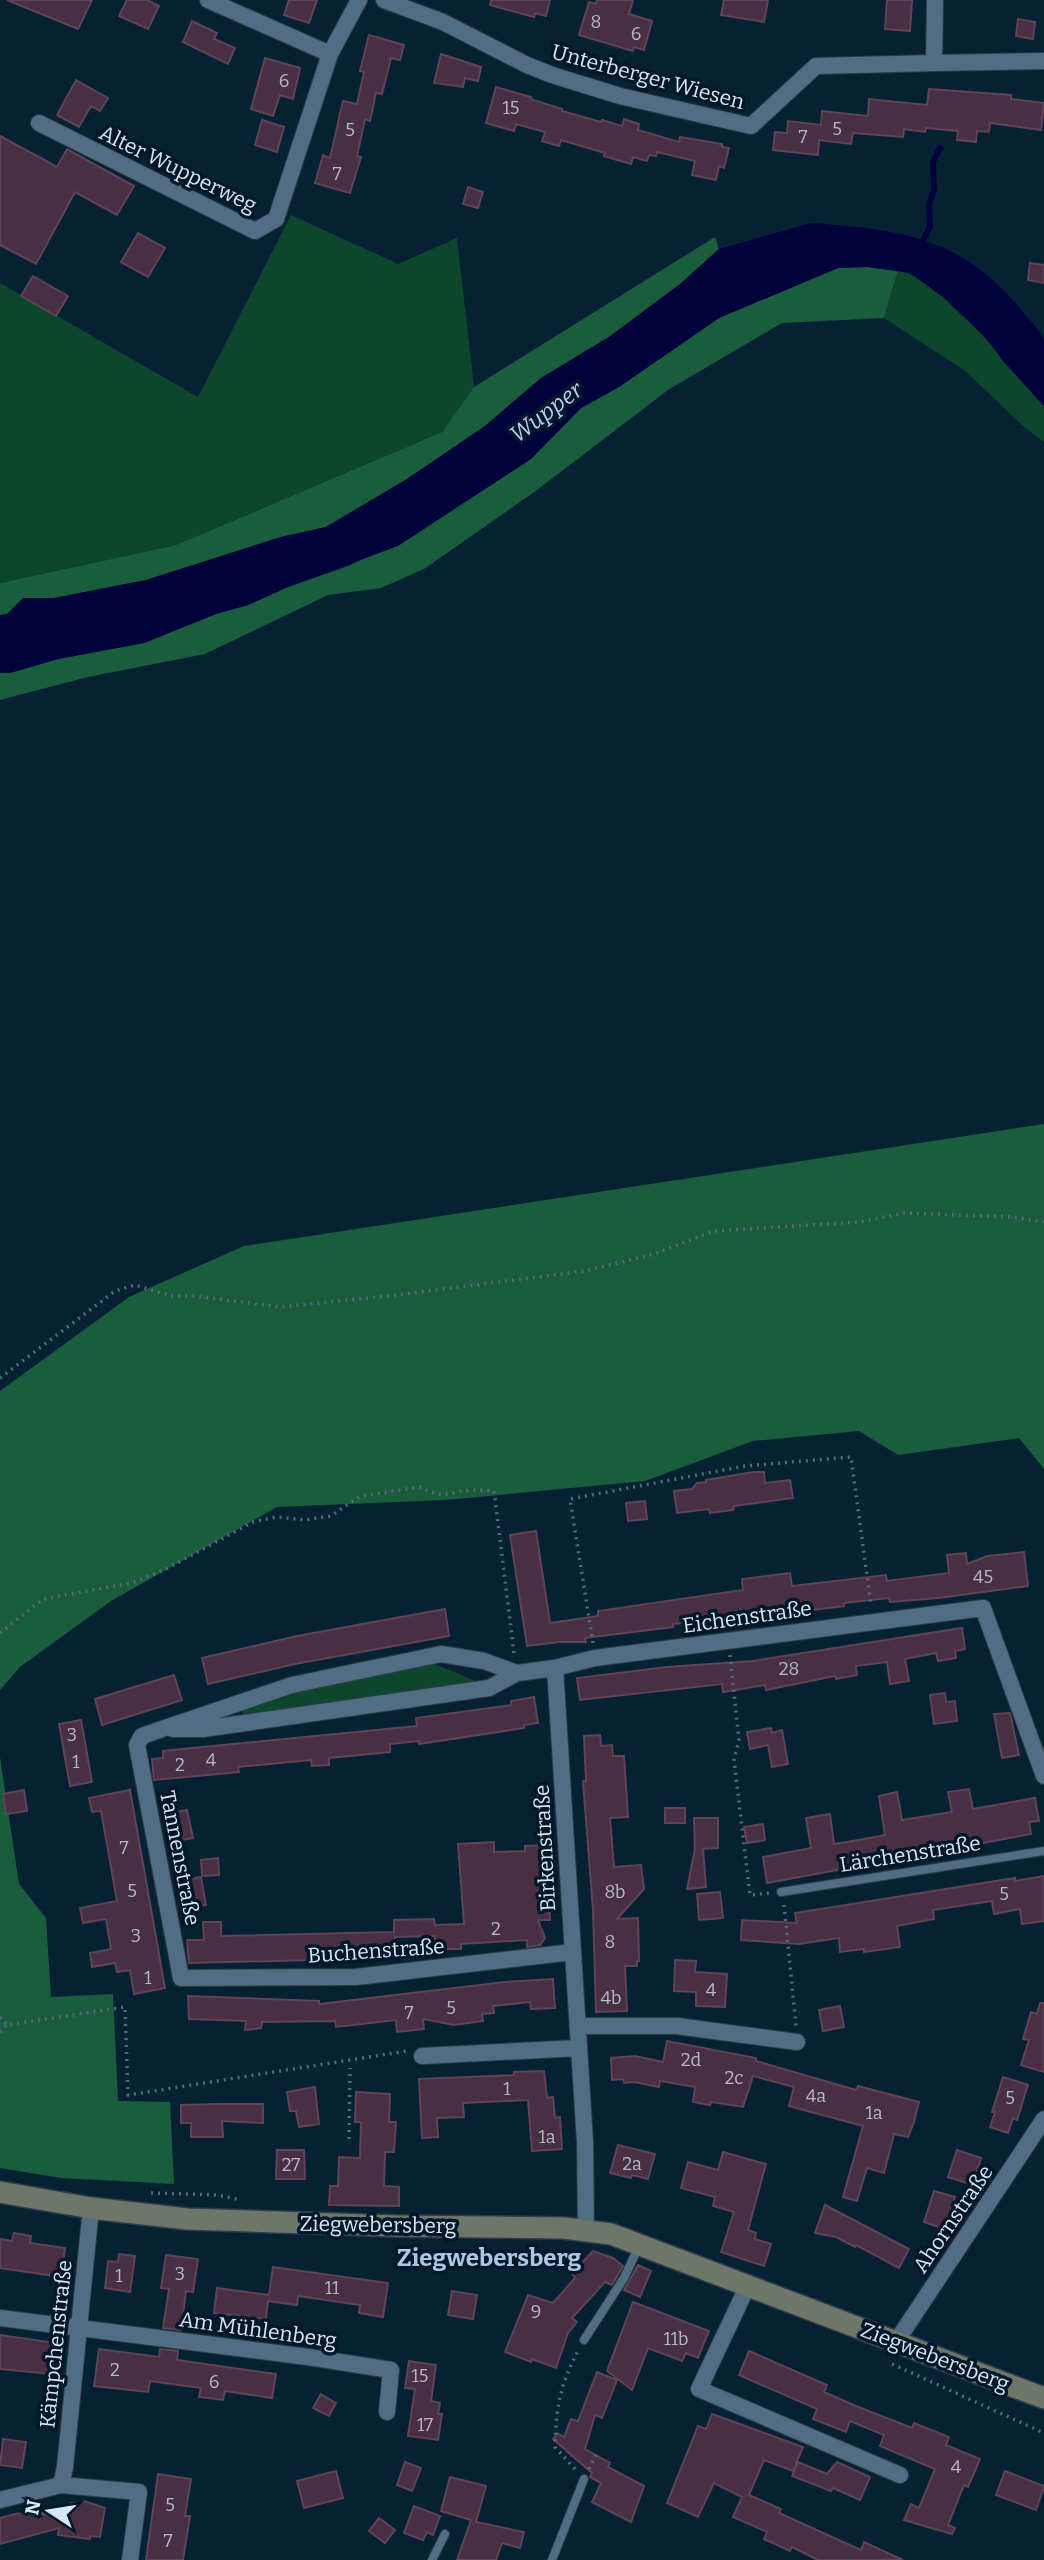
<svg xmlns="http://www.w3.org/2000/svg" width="1044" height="2560" font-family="Bitter,serif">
<rect width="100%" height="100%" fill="#072134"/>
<path fill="#0c462c" d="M291 215 398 264 457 238 474 387 442 432 176 545 0 583V283L198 397Z
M898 270C949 283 1007 368 1044 406V442L1023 426 964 370 884 318Z
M435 1664 483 1684 245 1718 241 1708 331 1683Z"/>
<path fill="#195d3d" d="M715 237 719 249 680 284 609 337 541 378 485 426 407 479 326 527 281 537 146 580 54 598H23L7 614 0 615V583L176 545 442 432 474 387Z
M867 267 898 270 884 318 782 323 668 390 537 490 424 569 381 588 328 595 205 654 88 677 0 700V673H10L58 659 144 643 216 614 248 605 288 587 349 566 439 518 531 459 581 408 619 387 719 318 838 268Z
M1044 1124V1469L1019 1438 898 1455 859 1431 753 1441 645 1481 446 1500 277 1507 111 1601 20 1667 0 1690V1391L129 1297 244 1246Z
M0 1757 19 1884 46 1918 51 1997 113 1994 118 2101 170 2102 174 2184 61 2178 0 2168Z"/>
<path fill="#00023c" d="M811 223C902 230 961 236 1022 311 1028 319 1042 331 1044 341 1044 361 1044 385 1044 406L1003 361 988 340 944 298 910 273 867 267 838 268 719 318 619 387 581 408 531 459 398 546 288 587 248 605 216 614 144 643 58 659 10 673H0V615L7 614 23 598H54L146 580 281 537 326 527 407 479 485 426 541 378 609 337 680 284 719 249Z"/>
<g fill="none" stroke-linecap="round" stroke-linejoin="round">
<path stroke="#00023c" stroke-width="6" d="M920 246 930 227 929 204 934 190 933 162 940 148"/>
</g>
<path fill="#492f42" stroke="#5f4357" stroke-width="2" d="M7 0H92L78 29Z
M127 0H147L159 6 148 29 119 16Z
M289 0H317L309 23 284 15Z
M491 0H550L546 16 535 13 534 17 490 5Z
M597 0H633L629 14 652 21 644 50 634 47 633 51 579 35 589 2 596 4Z
M724 0H768L764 22 721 15Z
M887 0H912L910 31 885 29Z
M1018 19 1035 22 1033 39 1016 36Z
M192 21 217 33 214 39 235 48 228 64 183 42Z
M369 35 404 45 400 60 391 58 382 94 376 93 370 121 365 119 357 156 361 157 350 193 315 183 323 155 330 158 343 101 357 104 364 72 360 71Z
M441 54 481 67 478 81 465 78 463 87 434 83Z
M265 58 300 68 293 99 280 95 273 116 251 109Z
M76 80 108 98 100 111 91 106 79 127 57 115Z
M496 87 531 97 530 99 562 109V111L601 122 602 120 622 126 624 119 639 124 638 130 679 142 680 137 722 144V147L729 148 724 168 719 166 716 180 692 175 695 161 657 152 656 156 649 155 647 161 633 157 631 164 604 156 605 153 561 140 559 146 542 141 545 132 516 124 514 131 486 123Z
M929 89 1011 95V99L1044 103 1041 130 990 123 989 132 977 131 976 142 957 140 958 131 926 128 925 132 904 129 903 137 853 133 851 144 819 140 818 155 773 150 775 132 787 133 788 121 821 125 822 111 868 116 869 99 927 105Z
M262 120 284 127 277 152 255 145Z
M0 136 57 167 67 149 134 186 117 215 75 192 36 264 0 245Z
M468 187 483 192 478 208 463 204Z
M138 233 165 248 148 277 121 262Z
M1030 263 1044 265V283L1028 280Z
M33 276 68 296 56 316 21 296Z
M753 1472H764L765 1483 790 1480 793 1498 734 1506 733 1510 710 1513 709 1509 677 1513 674 1491 692 1489 697 1483 706 1482V1480Z
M645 1501 647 1519 628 1521 626 1503Z
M536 1531 550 1623 598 1616V1611L743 1590 742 1579 790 1573 792 1586 886 1575 887 1581 949 1573 947 1555 966 1553 967 1564 987 1556 1024 1552 1028 1586 939 1598 890 1602 889 1598 844 1603V1606L795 1612V1609L673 1624V1627L585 1638 586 1642H560L527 1646 510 1535Z
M445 1609 449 1636 295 1664 208 1684 202 1658 297 1636Z
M962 1628 965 1649 955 1651 956 1658 938 1661 936 1653 905 1659 909 1681 890 1684 887 1662 856 1666 857 1675 836 1679 835 1676 766 1690 765 1685 723 1692 722 1684 580 1700 577 1678 667 1667 753 1661Z
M174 1675 182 1700 102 1725 95 1699Z
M945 1693 946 1702 955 1701 957 1721 934 1724 930 1695Z
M534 1697 538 1723 524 1725V1728L419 1744V1741L390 1744V1752L329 1758V1765L312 1766 311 1760 238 1767 239 1772 154 1780 152 1759 163 1758V1751L417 1726 416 1718 511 1705V1701Z
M1010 1713 1019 1755 1002 1758 994 1714Z
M81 1720 92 1782 70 1786 59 1724Z
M771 1728 772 1733 782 1730 788 1764 772 1767 768 1745 750 1749 747 1732Z
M600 1735 601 1746 612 1745 613 1756H624L628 1817 610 1818 614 1867 641 1865 644 1889 617 1919 638 1918 639 1961H637V1966H625L627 2011 596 2012 593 1910 583 1781H586L584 1736Z
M969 1789 973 1809 1035 1798 1039 1821 1029 1822 1031 1834 767 1883 763 1857 811 1848 806 1818 830 1814 834 1844 859 1840 885 1835 879 1796 897 1792 902 1820 952 1812 948 1792Z
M24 1790 27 1811 6 1814 3 1794Z
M130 1790 165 1988 134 1994 130 1970 117 1972 115 1963 92 1967 90 1953 111 1949 106 1919 83 1923 80 1908 117 1901 101 1811 92 1812 89 1798Z
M665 1808H685V1823H665Z
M187 1810 193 1838 171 1842 166 1814Z
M694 1818H718V1848L703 1849 706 1887 687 1889 695 1849Z
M763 1824 765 1840 747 1843 744 1827Z
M494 1842V1852L525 1851V1846L545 1845 550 1920H538L545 1938 540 1945 527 1947V1940L461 1944V1949H435V1936L395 1937V1958L189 1963 187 1940H204L203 1922H221V1936L394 1932V1920L434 1919 435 1925 464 1924 458 1844Z
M218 1858 219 1875 202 1876 201 1860Z
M1044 1876V1921L1022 1924 1020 1909 994 1914 992 1901 933 1910 934 1919 897 1926 900 1947 864 1952V1949L840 1952 839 1938 799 1944 741 1940 742 1920 797 1923 795 1913 1015 1878V1881Z
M201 1877 206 1905 183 1909 178 1881Z
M720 1892 723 1918 699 1920 697 1894Z
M675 1960 696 1961 695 1972 727 1974 725 2007 696 2006V1992L674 1991Z
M553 1979 555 2008 531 2009 530 2002 493 2006 494 2013 482 2014 483 2021 454 2025 423 2019 424 2029 397 2032 396 2020 336 2027 335 2021 262 2022 261 2028 245 2030 246 2021 189 2019 188 1996 319 2001V2004L505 1982Z
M1040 2003H1044V2072L1021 2065 1029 2040 1023 2039 1031 2012 1037 2014Z
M840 2006 844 2027 823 2031 819 2010Z
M667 2041 756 2058V2061L856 2090 858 2086 919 2102 914 2122 908 2137 894 2134 884 2173 867 2168 857 2201 843 2197 863 2126 789 2106 794 2087 753 2076 743 2107 711 2102 710 2105 693 2102 695 2087 660 2081 659 2087 634 2082 624 2083 623 2079 612 2080 611 2058 635 2056 663 2062Z
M544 2071 547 2098 553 2097 555 2118 560 2117 562 2149 532 2151 528 2100 463 2103 464 2117 437 2118 438 2137 422 2138 419 2079 514 2075V2072Z
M1003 2077 1028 2085 1017 2120 1013 2118 1008 2133 990 2127 995 2112H992Z
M315 2087 319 2124 299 2127 296 2111H290L287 2092Z
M356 2092 390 2094 389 2122H396L394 2152H385L384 2186 399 2187V2206L329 2205 330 2186H338L339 2157 360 2158 361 2122H355Z
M218 2104H263V2123L222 2121 223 2137H191V2123H181V2105Z
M618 2145 655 2154 648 2179 632 2175 631 2178 610 2173Z
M277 2150H304L305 2179H276Z
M957 2150 981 2158 973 2185 948 2177Z
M723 2152 766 2164 748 2230 756 2233 755 2239 771 2244 764 2266 721 2252 734 2212 713 2206 715 2197 681 2188 688 2162 718 2170Z
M934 2191 955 2197 945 2229 924 2222Z
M825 2205 909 2249 899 2268 856 2245 855 2247 836 2237 815 2233Z
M14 2233 31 2236 30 2243 65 2248 61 2277 0 2268V2239L12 2241Z
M593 2251 613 2258 623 2266 612 2285 605 2282 572 2318 577 2322 568 2333 556 2368 532 2359 531 2362 505 2352 528 2295 553 2303 575 2278 572 2274Z
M119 2254 135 2256 130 2292 105 2288 108 2261 118 2262Z
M166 2255 198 2259 193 2292 186 2291 181 2330 163 2328 169 2289 161 2288Z
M638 2265 651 2271 640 2297 624 2290Z
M273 2267 388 2283 383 2317 359 2313 360 2305 298 2296 297 2305 268 2301 266 2319 214 2313 217 2288 269 2295Z
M452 2291 477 2295 473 2319 448 2315Z
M633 2302 709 2331 698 2358 686 2353 682 2361 648 2348 632 2390 607 2371Z
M0 2335 56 2343 51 2374 0 2369Z
M99 2349 159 2357 160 2349 178 2351 177 2360 276 2374 272 2398 225 2391 223 2400 199 2397 201 2388 150 2381 148 2392 94 2386Z
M749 2351 827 2385 824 2392 856 2406 912 2428 914 2423 949 2437 946 2445 980 2459 968 2487 964 2485 948 2525 955 2528 952 2534 904 2520 911 2504 919 2508 935 2469 880 2446 884 2435 850 2421 846 2432 813 2419 817 2409 739 2375Z
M409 2361 436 2365 431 2401 440 2403 438 2414H442L438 2440 408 2436 415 2389 405 2388Z
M597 2372 617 2380 602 2418 595 2415 585 2449 610 2463 608 2467 644 2486 631 2522 592 2502 601 2483 590 2477 592 2473 553 2439 557 2433 564 2437 571 2419 578 2421Z
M321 2394 336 2403 329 2416 313 2408Z
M712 2414 803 2447 793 2471 764 2460 749 2495 781 2509 779 2513 861 2550 864 2542 903 2560H818L792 2547 790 2551 764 2539 767 2532 733 2517 742 2497 714 2483 698 2517 667 2503 698 2426 706 2429Z
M3 2439 26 2442 22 2468 0 2465Z
M405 2462 421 2468 412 2491 397 2485Z
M798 2462 827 2474 837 2462 870 2477 860 2500 833 2488 831 2491 792 2476Z
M336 2471 343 2498 304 2508 297 2481Z
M1005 2471 1044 2486 1036 2510 996 2495Z
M158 2474 191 2479 185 2516H190L183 2560H146Z
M450 2477 486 2486 476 2522 524 2532 520 2548 502 2543 496 2560H457L471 2520 441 2511Z
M84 2501 105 2508 100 2537 90 2536V2539L58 2535 59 2528 0 2544V2518L41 2507 43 2514 69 2517 71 2503 80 2504Z
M414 2506 440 2516 433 2535 427 2532 423 2540 404 2533Z
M379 2518 395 2530 385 2543 369 2531Z"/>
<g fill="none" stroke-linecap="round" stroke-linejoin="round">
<g stroke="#303b4b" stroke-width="10">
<path id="service" d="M781 1892 1044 1851
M584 2340 624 2278 639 2246
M432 2560 445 2534
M552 2560 584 2479"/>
</g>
<g stroke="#303b4b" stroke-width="18">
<path id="minor" d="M208 0 330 54
M384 0 443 22 527 65 552 75 620 96 751 126 816 66 934 63
M935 0 934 63 1044 61
M39 123 255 231 276 219 330 54 359 0
M555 1668 585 2142 586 2230
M173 1729H203L489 1688 517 1673
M573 1952 356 1977 181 1978 137 1745 142 1736 162 1729 292 1685 441 1654 484 1661 517 1673 555 1668 595 1658 983 1608 1044 1776
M578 2026H677L797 2042
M422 2056 579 2048
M748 2285 699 2389 900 2475
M0 2318 308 2357 391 2370 387 2412
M896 2342 1044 2119
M61 2485 65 2467 91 2208
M0 2500 61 2485 139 2492 130 2560"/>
</g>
<g stroke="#303b4b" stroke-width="24">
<path id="secondary" d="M0 2192 91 2208 187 2219 397 2226 564 2228 611 2234 1044 2398"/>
</g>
<path stroke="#546a7b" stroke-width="3.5" stroke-dasharray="2 5" stroke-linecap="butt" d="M0 1378 115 1291 135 1285 171 1296H194L281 1307 396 1295 585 1271 654 1254 714 1231 859 1222 905 1213 1012 1217 1044 1222
M0 1633 43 1599 132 1583 166 1569 253 1522 276 1517 305 1520 331 1516 360 1496 421 1487C442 1500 448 1492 471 1490 478 1490 486 1490 494 1491L514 1653
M593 1643 570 1499 745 1466 851 1457 871 1605
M730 1655 739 1740 734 1760 750 1895 769 1893
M784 1905 796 2026
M0 2017 7 2025 125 2007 128 2095 407 2051
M0 2032 7 2025
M349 2139 350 2068
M151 2193 217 2195 241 2200
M892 2364 1044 2433
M575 2469 555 2447C556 2407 560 2385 579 2349
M589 2469 596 2455"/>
<use href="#service" stroke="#516d83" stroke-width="8"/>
<use href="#minor" stroke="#516d83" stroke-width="16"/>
<use href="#secondary" stroke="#6e7767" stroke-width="21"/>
</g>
<g text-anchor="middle" stroke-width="7" stroke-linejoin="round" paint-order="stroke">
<g font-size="18" fill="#b4b9c8">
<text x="596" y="28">8</text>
<text x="636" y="40">6</text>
<text x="284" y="87">6</text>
<text x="511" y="114">15</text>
<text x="837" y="135">5</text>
<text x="350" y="136">5</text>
<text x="803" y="143">7</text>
<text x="337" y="180">7</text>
<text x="983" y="1583">45</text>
<text x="789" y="1675">28</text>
<text x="72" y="1741">3</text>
<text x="211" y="1766">4</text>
<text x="76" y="1768">1</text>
<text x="180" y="1771">2</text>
<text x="124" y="1854">7</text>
<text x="132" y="1897">5</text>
<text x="615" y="1898">8b</text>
<text x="1004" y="1900">5</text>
<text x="496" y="1935">2</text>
<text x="136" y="1942">3</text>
<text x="610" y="1948">8</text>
<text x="148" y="1984">1</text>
<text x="711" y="1996">4</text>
<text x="611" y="2004">4b</text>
<text x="451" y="2014">5</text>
<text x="409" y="2019">7</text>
<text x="691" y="2066">2d</text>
<text x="734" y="2084">2c</text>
<text x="507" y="2095">1</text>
<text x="816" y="2102">4a</text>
<text x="1010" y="2104">5</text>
<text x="874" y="2119">1a</text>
<text x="547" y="2143">1a</text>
<text x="632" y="2170">2a</text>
<text x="291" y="2171">27</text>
<text x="180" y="2280">3</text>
<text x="119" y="2282">1</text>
<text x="332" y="2294">11</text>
<text x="536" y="2318">9</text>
<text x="676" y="2345">11b</text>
<text x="115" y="2376">2</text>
<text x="420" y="2382">15</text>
<text x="214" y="2388">6</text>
<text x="425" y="2431">17</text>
<text x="956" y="2473">4</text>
<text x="170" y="2511">5</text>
<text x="168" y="2547">7</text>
</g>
<g font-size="21" fill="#d8e7f4" stroke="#00182a">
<text transform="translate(648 77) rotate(15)" y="7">Unterberger Wiesen</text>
<text transform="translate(178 169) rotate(26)" y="7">Alter Wupperweg</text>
<text transform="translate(747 1617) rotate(-8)" y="7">Eichenstraße</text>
<text transform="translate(545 1848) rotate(-93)" y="7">Birkenstraße</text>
<text transform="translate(910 1854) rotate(-9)" y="7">Lärchenstraße</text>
<text transform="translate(180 1858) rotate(79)" y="7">Tannenstraße</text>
<text transform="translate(376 1951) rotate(-4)" y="7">Buchenstraße</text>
<text transform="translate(953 2219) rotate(-56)" y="7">Ahornstraße</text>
<text transform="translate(378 2225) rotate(1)" y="7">Ziegwebersberg</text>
<text transform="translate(258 2330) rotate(8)" y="7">Am Mühlenberg</text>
<text transform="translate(56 2344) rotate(-84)" y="7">Kämpchenstraße</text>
<text transform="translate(935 2357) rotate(21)" y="7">Ziegwebersberg</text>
</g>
<g font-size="23" font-style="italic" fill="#bbcef3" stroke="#00182a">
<text transform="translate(546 412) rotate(-37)" y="8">Wupper</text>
</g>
<g font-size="24" font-weight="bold" fill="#aac8e1" stroke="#00182a">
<text x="489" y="2266">Ziegwebersberg</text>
</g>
</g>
<g transform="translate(49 2511) rotate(282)" stroke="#00182a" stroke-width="5" paint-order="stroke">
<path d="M0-5L12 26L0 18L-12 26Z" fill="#d8e7f4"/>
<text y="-10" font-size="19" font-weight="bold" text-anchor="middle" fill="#d8e7f4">N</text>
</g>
</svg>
